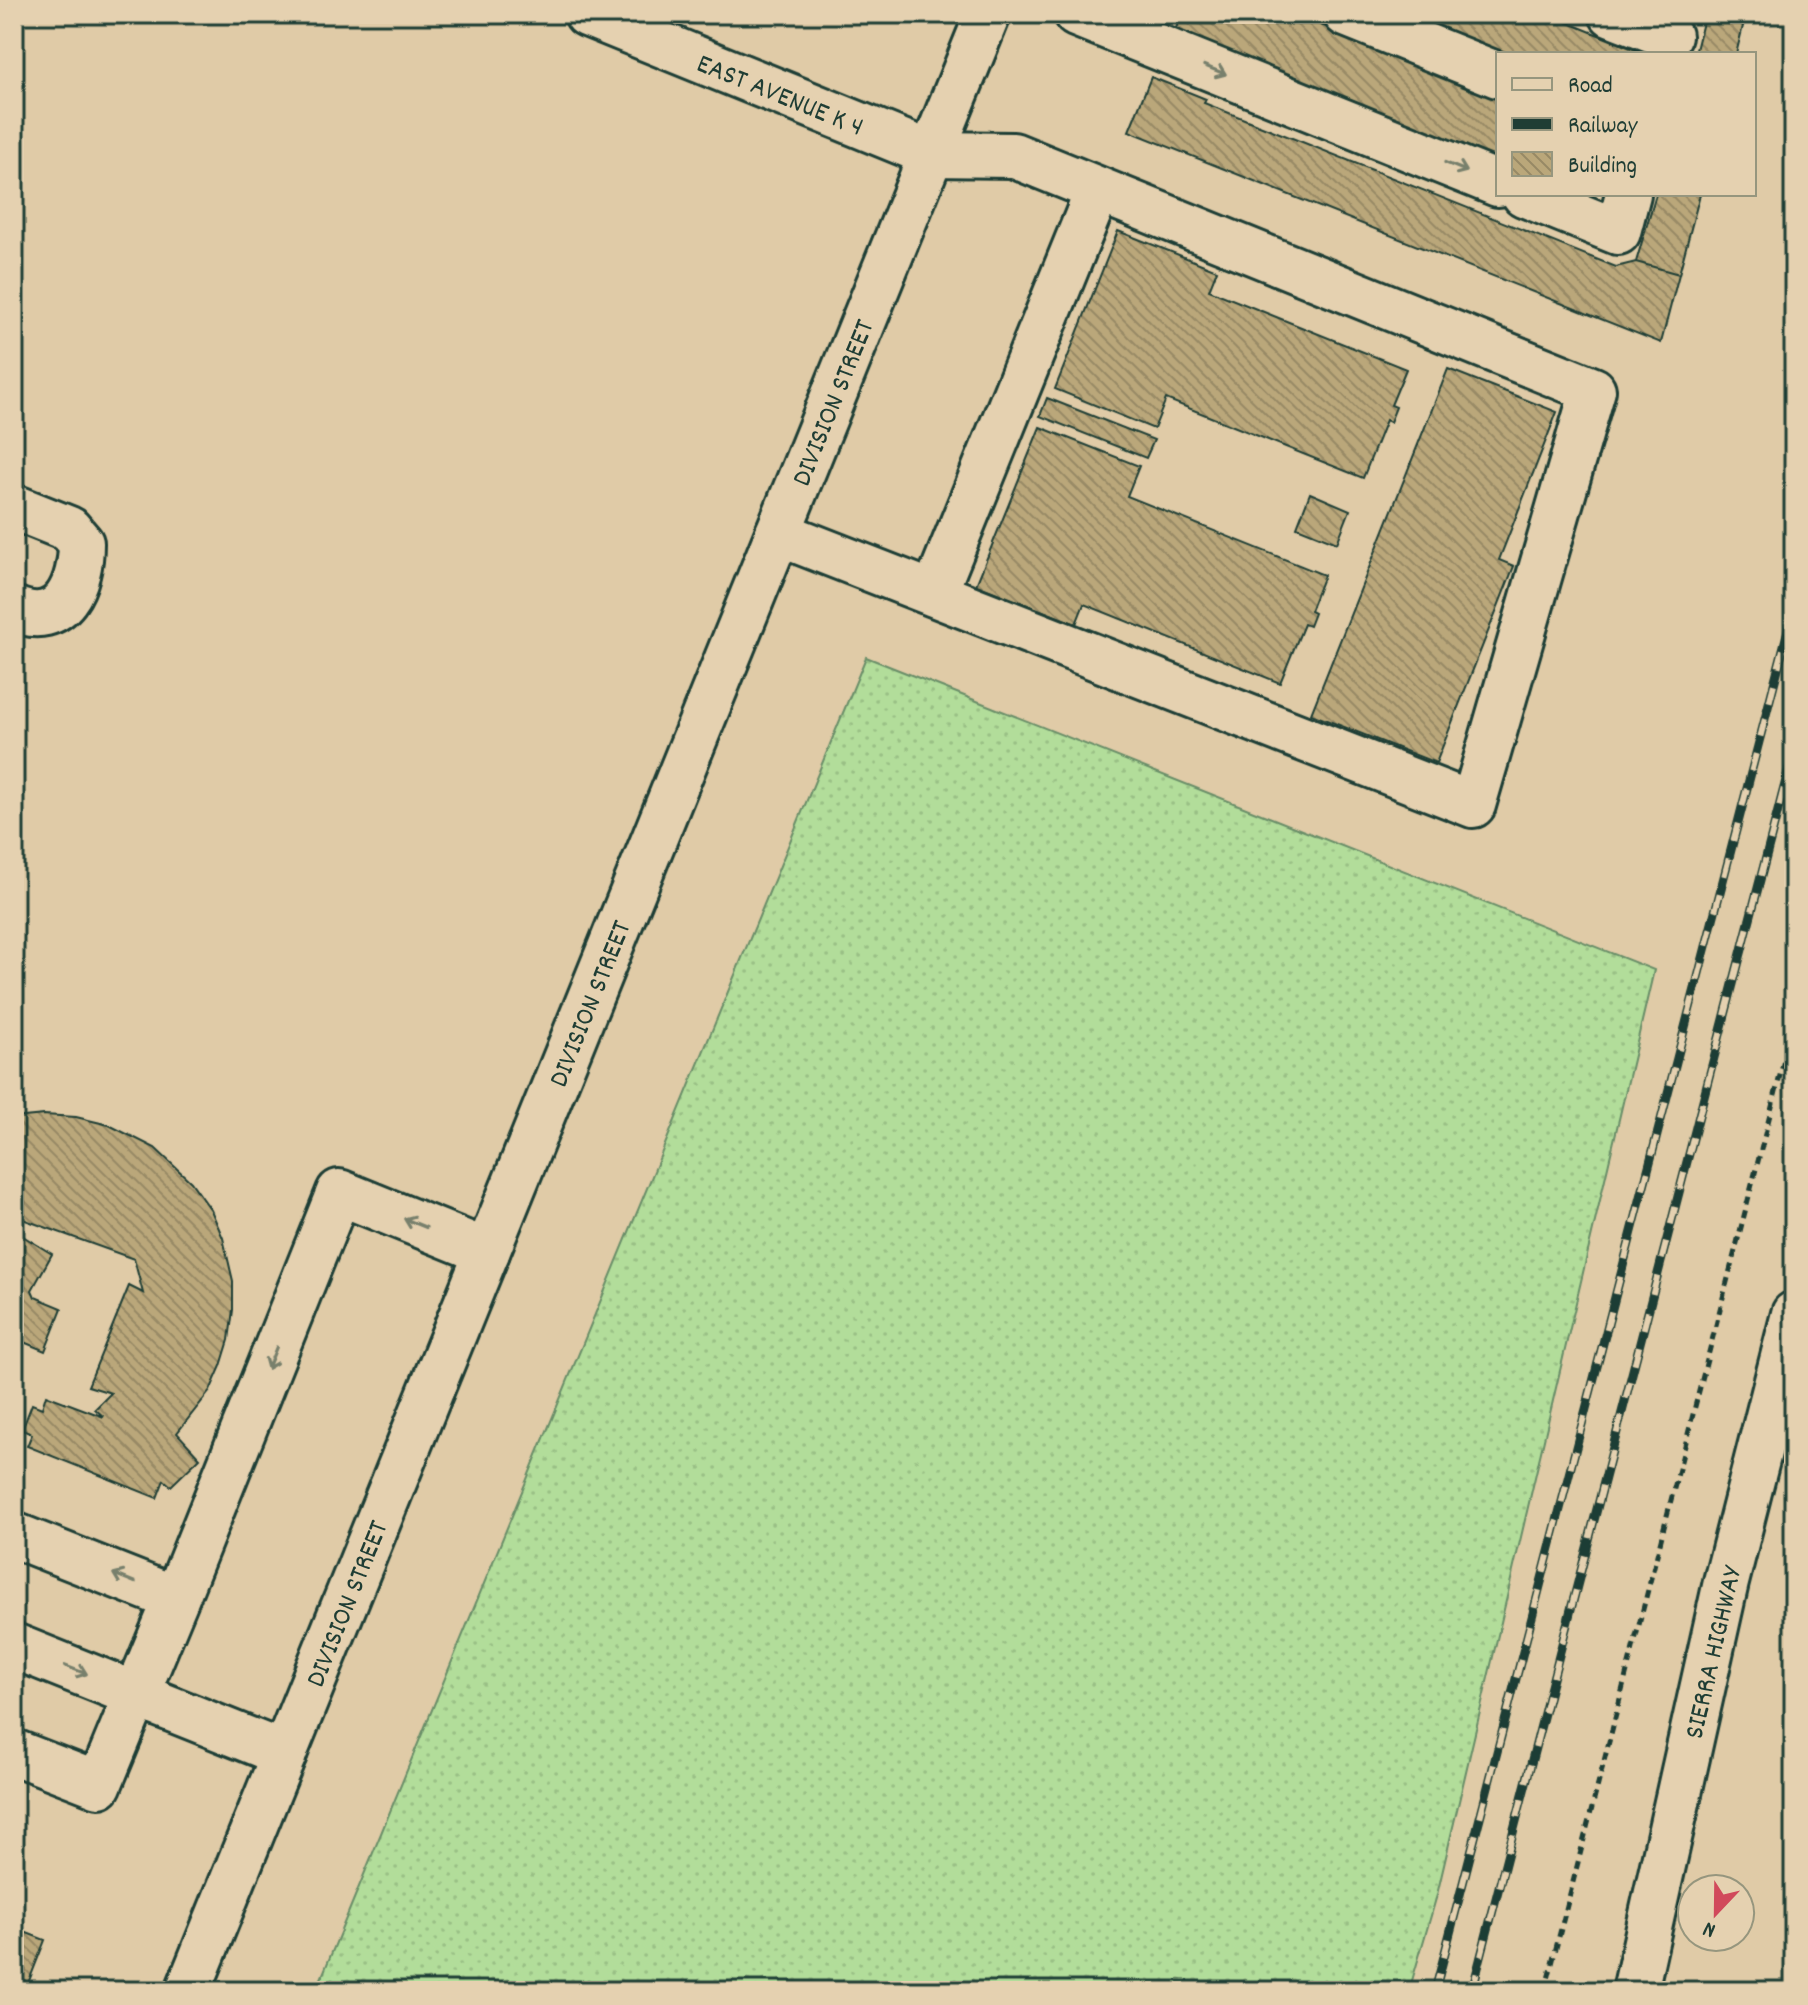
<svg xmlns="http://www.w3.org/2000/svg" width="1808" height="2005" font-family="Dekko,sans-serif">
<defs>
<pattern id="grass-dots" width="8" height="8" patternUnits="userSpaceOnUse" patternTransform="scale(2)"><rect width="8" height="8" fill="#b2dd9a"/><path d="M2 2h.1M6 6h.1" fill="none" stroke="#99bf85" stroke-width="1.8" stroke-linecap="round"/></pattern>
<pattern id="building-back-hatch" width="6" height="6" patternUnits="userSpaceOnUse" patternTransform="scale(2)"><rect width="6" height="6" fill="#baa77a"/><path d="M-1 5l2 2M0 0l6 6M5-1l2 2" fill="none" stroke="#978965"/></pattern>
</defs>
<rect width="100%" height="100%" fill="#e0cba7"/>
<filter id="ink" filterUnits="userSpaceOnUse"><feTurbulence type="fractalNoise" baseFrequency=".0125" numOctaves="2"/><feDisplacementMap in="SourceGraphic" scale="16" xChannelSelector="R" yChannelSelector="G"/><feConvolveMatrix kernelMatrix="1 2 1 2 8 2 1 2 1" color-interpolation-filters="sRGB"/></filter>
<g filter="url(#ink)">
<path fill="url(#grass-dots)" stroke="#688d67" stroke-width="2" d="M866 657 1654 970 1437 1895 1409 1991H316Z"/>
<path fill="url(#building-back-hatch)" stroke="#1f3d34" stroke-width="2" d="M1182 14H1293L1498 95V164L1173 35Z
M1399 14H1547L1643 53 1499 54Z
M1705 14H1746L1736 54H1695Z
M1151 77 1206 99 1204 103 1616 267 1636 262 1679 274 1661 343 1129 131Z
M1656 194H1700L1679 274 1636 262Z
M1118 231 1217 270 1209 290 1406 369 1391 405 1396 407 1390 422 1386 420 1363 478 1166 399 1154 429 1055 389Z
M1448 369 1557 412 1499 560 1514 566 1436 763 1311 714Z
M1047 398 1154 440 1146 458 1040 416Z
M1040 427 1139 466 1127 496 1324 575 1310 611 1314 613 1309 626 1304 624 1280 683 1084 604 1076 624 976 585Z
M1310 493 1350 510 1337 543 1297 527Z
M44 1115 76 1117 109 1125 155 1148 191 1182 211 1210 223 1238 233 1281V1310L229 1340 221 1366 210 1391 177 1433 200 1458 171 1486 164 1480 157 1498 27 1446 32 1434 22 1430 32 1404 42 1408 46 1395 104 1417 95 1409 111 1393 88 1386 129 1286 143 1293 134 1259 14 1216V1118Z
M18 1233 52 1254 32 1290 35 1297 62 1308 45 1351 14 1338V1314L17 1301 14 1292V1240Z
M14 1928 45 1940 25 1991H14Z"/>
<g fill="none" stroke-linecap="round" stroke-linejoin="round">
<g stroke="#1f3d34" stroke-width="50">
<path id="minor" d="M587 14 931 154 1013 155 1593 390 1473 805 778 533
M1076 14 1498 184
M1346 14 1498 75
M1612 14 1669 36
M1524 194 1618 232 1628 194
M14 507 69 529 81 543C81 583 63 630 14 609
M934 594 1098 190
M14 1535 176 1599 339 1192 487 1252
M14 1646 284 1754
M14 1752 99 1785 176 1599"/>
</g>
<g stroke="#1f3d34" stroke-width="50">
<path id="major" d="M188 1991 988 14
M1635 1991 1726 1582 1794 1314"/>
</g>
<path stroke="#1f3d34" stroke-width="5" stroke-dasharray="8 6" stroke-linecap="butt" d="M1545 1991 1794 1021"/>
<use href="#minor" stroke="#e5d1b0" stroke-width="44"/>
<use href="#major" stroke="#e5d1b0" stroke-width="44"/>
<g stroke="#1f3d34" stroke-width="9">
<path id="rail" d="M1435 1991 1794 607
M1472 1991 1794 749"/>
</g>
<use href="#rail" stroke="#e5d1b0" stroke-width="6" stroke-dasharray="18" stroke-linecap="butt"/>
</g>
<defs><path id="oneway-shaft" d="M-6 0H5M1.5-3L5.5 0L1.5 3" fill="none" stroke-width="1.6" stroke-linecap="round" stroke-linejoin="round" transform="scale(2)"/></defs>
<g stroke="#78806c">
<use href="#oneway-shaft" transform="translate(1215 70) rotate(22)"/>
<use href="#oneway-shaft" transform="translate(1456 167) rotate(22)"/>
<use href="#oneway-shaft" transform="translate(415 1223) rotate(-158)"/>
<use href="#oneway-shaft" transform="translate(272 1358) rotate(112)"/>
<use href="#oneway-shaft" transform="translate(124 1578) rotate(-158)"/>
<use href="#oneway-shaft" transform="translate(76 1670) rotate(21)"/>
</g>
</g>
<g text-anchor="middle" stroke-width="6" stroke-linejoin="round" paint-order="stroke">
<g font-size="28" fill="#1f3d34" stroke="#e5d1b0">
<text transform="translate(781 93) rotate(22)" y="10">EAST AVENUE K 4</text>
<text transform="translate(831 402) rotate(-68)" y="10">DIVISION STREET</text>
<text transform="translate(588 1003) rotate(-68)" y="10">DIVISION STREET</text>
<text transform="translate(345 1603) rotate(-68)" y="10">DIVISION STREET</text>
<text transform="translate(1711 1652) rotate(-77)" y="10">SIERRA HIGHWAY</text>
</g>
</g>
<rect width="1808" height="2005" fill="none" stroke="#e5d1b0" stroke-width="48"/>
<rect x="24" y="24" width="1760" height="1957" fill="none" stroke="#1f3d34" stroke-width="3" filter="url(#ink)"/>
<rect x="1496" y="52" width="260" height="144" fill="#e5d1b0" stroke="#96967e" stroke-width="2"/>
<rect x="1512" y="78" width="40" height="12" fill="#e5d1b0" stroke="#96967e" stroke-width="2"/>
<text x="1568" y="92" font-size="24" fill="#1f3d34">Road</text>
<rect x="1512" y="118" width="40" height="12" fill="#1f3d34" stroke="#96967e" stroke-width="2"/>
<text x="1568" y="132" font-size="24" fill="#1f3d34">Railway</text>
<rect x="1512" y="152" width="40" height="24" fill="url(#building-back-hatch)" stroke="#96967e" stroke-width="2"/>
<text x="1568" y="172" font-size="24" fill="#1f3d34">Building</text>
<g transform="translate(1716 1913) rotate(202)"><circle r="38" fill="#e5d1b0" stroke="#96967e" stroke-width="2"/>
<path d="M0-6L14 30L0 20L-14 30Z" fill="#d1495b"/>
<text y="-12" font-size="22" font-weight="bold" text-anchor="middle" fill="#1f3d34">N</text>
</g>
</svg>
